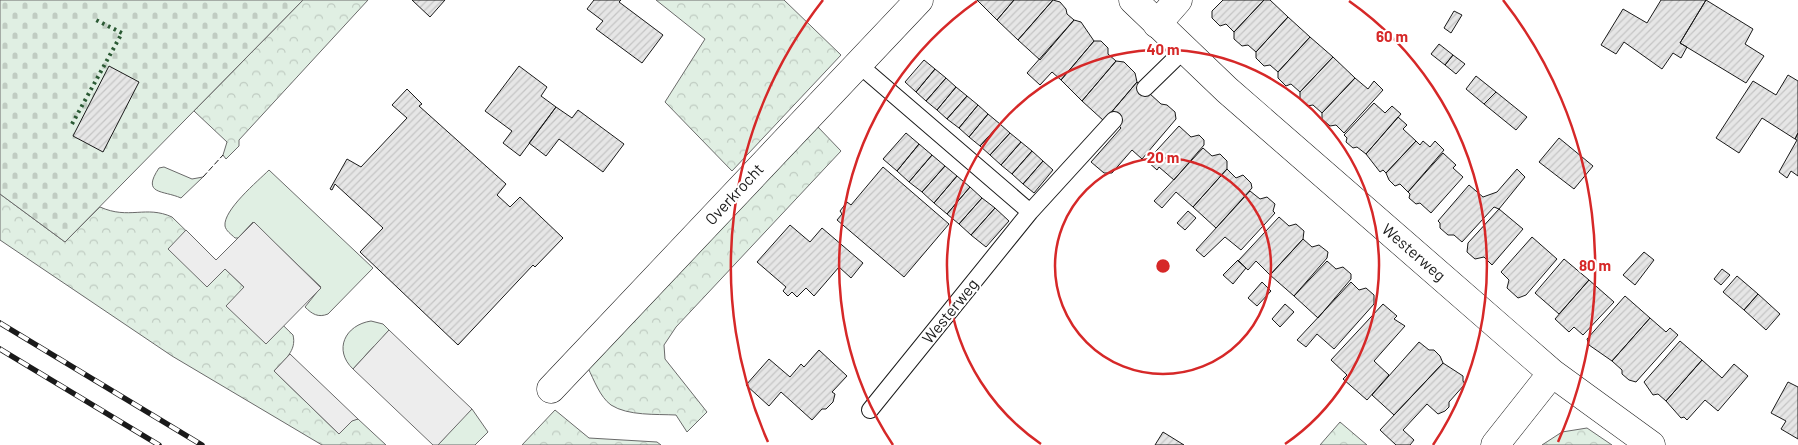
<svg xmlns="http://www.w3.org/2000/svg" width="1798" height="445" font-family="Barlow,sans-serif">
<defs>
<pattern id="forest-crowns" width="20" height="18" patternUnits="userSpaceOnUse" patternTransform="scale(1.25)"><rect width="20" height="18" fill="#e0efe3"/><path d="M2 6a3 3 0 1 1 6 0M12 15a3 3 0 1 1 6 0" fill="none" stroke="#c0ccc2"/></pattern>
<pattern id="cemetery-stones" width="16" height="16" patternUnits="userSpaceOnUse" patternTransform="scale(1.25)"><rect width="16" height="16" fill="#e0efe3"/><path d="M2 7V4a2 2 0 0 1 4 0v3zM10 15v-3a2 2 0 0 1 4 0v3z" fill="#c0ccc2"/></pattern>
<pattern id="building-hatch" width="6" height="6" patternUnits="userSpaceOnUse" patternTransform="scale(1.25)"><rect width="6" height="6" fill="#e6e6e6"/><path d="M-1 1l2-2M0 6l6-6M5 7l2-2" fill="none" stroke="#c5c5c5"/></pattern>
</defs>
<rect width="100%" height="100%" fill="#fff"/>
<path fill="#e0efe3" stroke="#6a6a6a" d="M164 167 192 179 203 177 181 198C163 190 141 195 159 168Z
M269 170 373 268 328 314C318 318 312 314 305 307L321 287 253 222 238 238H235C231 234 226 231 225 226 223 210 258 181 269 170Z
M371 321 383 324 389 330 383 337 466 415 472 409 488 432 475 445H438L456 425 374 346 353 369C333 350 345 325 371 321Z"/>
<path fill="url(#forest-crowns)" stroke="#6a6a6a" d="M303 0H368L239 140V146L226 159 223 155 227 142 194 111Z
M656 0H784L841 55 732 171 665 102 705 39Z
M817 126 841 151 676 327 664 345 665 359 707 412 687 432 676 415C656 414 628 416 611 405 600 397 594 380 588 368Z
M0 194 65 242 100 207C129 220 146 205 172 217L293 335C297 351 284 360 274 371L339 434 352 420 358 419 386 445H322L172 356 0 240Z
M555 410 589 438 657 442 661 445H522Z
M1340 422 1367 445H1320Z
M1587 428 1612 445H1542L1562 432Z"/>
<path fill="url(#cemetery-stones)" stroke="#6a6a6a" d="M0 0H303L65 242 0 194Z"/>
<path fill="#ededed" stroke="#6a6a6a" d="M254 222 321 288 266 344 226 306 244 287 225 269 207 287 168 249 186 230 216 260Z
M389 330 472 409 438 445H433L353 369Z
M290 354 358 419 352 421 339 434 274 371Z"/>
<path fill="url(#building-hatch)" stroke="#1a1a1a" d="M412 0H445L430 17Z
M594 0H621L619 2 663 35 642 63 596 29 603 21 587 9Z
M977 0H1014L997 20Z
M1014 0H1053L1018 40 997 20Z
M1053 0 1060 2 1066 9 1067 14 1074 20 1040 60 1018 40Z
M1223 0H1264L1234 32 1226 24 1220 26 1212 18V11Z
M1264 0H1270L1288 17 1256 52 1248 45 1242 46 1234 39V32Z
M1661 0H1706L1680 43 1687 47 1681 58 1673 53 1662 69 1624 42 1616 54 1601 45 1623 9 1647 23Z
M1706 0 1753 29 1745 44 1764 56 1746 83 1680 43Z
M1454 11 1462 15 1451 33 1444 28Z
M1288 17 1310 37 1278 72 1270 65 1264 66 1256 58V52Z
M1074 20 1081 22 1094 41 1061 80 1052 72 1040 85 1027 73Z
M1310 37 1333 57 1300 92 1291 84 1286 86 1278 78V72Z
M1094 41H1101L1108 48V54L1116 61 1082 101 1061 80Z
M1439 44 1453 55 1445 65 1431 54Z
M1453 55 1465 64 1456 74 1445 65Z
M1333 57 1355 78 1322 113 1313 105 1307 106 1300 99V92Z
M924 60 935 69 916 92 905 82Z
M1116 61 1124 62 1135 73 1137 82 1104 121 1082 101Z
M109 66 139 82 103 152 73 136Z
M519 66 547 87 541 96 556 107 520 156 503 143 512 131 485 111Z
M935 69 946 78 926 101 916 92Z
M1788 75 1798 81V133L1795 139 1762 118 1739 153 1716 138 1753 81 1776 95Z
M1476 76 1496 92 1484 104 1466 89Z
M946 78 956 87 937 110 926 101Z
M1355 78 1368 89 1374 81 1383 90 1344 133 1336 125 1330 126 1322 119V113Z
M1137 82 1161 104 1167 105 1175 112 1176 119 1142 159 1132 150 1112 173H1104L1091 162 1121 128 1109 115Z
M956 87 967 96 947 119 937 110Z
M407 89 422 104 419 106 506 184 497 195 510 207 520 197 563 238 535 267 533 265 458 345 360 252 383 228 335 184 332 190 330 189 347 159 361 167 407 118 392 105Z
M1496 92 1527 117 1516 130 1484 104Z
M967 96 978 105 959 128 947 119Z
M1374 103 1385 113 1392 106 1401 114 1366 154 1357 147 1353 148 1346 142 1347 138 1344 135Z
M978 105 988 114 969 137 959 128Z
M556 107 572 118 578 110 624 144 603 172 559 139 546 156 529 143Z
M988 114 1000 124 980 146 969 137Z
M1398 117 1407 125 1403 129 1416 141 1386 173 1383 170 1380 172 1366 154Z
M1000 124 1010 133 990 155 980 146Z
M1179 126 1191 137 1199 135 1204 140V145L1174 180 1159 167 1157 170 1147 161Z
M906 133 919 144 897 171 883 159Z
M1010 133 1021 142 1001 165 990 155Z
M1798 133V176L1791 171 1787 178 1779 172 1797 140 1795 139Z
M1559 138 1593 166 1574 189 1539 162Z
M1416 141 1420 145 1423 141 1430 147 1435 141 1444 150 1408 192 1400 184 1395 186 1389 180 1386 173Z
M1021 142 1032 151 1012 174 1001 165Z
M919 144 932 155 909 182 897 171Z
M1203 148 1212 156 1220 154 1227 161V169L1193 207 1176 192 1162 208 1154 201Z
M1032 151 1043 161 1023 184 1012 174Z
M1443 153 1456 165 1453 168 1463 177 1431 213 1420 203 1416 204 1409 198 1410 194 1408 192Z
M932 155 945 166 922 192 909 182Z
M1043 161 1053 170 1034 193 1023 184Z
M945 166 957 176 934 203 922 192Z
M883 167 949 224 904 277 837 220 842 214 840 211 847 202 851 205Z
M1227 169 1236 178 1243 175 1251 183 1252 188 1216 228 1193 207Z
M1517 169 1525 177 1499 209 1494 207 1462 242 1454 235H1448L1440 228V223L1438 221 1469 185 1483 197 1497 192Z
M957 176 970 187 947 214 934 203Z
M970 187 982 198 959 224 947 214Z
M1250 191 1260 199 1267 197 1275 204 1273 211 1275 213 1241 250 1225 237 1204 257 1196 250Z
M982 198 995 208 971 235 959 224Z
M995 208 1009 221 986 247 971 235Z
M1499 209 1523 229 1492 265 1484 257 1475 259 1467 252 1468 243Z
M1188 211 1196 218 1185 230 1177 223Z
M1279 217 1289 226 1296 224 1304 231 1303 239 1270 275 1256 261 1248 270 1238 261Z
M790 225 810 242 822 228 863 263 851 278 839 267 814 296 806 288 797 297 792 292 788 296 783 291 786 287 757 262Z
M1532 237 1557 259 1526 295 1518 298 1507 288 1509 280 1501 272Z
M1303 239 1312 247 1319 245 1328 252 1327 258 1294 296 1270 275Z
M1644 252 1654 260 1635 285 1623 275Z
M1564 259 1589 280 1559 314 1535 293Z
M1238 260 1246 268 1233 284 1223 275Z
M1327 261 1336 269 1343 267 1351 274V279L1318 318 1294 296Z
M1722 269 1730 275 1721 285 1714 279Z
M1737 276 1758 294 1744 310 1723 292Z
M1589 280 1614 302 1583 335 1574 327 1569 332 1555 319Z
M1262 282 1271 291 1257 306 1248 298Z
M1351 282 1359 290 1366 288 1374 295V304L1334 349 1317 334 1306 347 1297 340Z
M1758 294 1780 314 1766 330 1744 310Z
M1625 296 1650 318 1612 361 1589 345 1587 339Z
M1285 304 1294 312 1280 327 1272 319Z
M1383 304 1397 316 1394 319 1405 326 1374 361 1389 375 1367 400 1343 379 1347 375 1331 360Z
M1650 318 1666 332 1670 328 1678 335 1636 382 1629 380 1622 374V370L1612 361Z
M1680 341 1702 360 1666 401 1658 394 1653 395 1644 382Z
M1419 342 1429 350H1434L1440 356 1443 363 1394 415 1372 395Z
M819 350 847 376 832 392 835 394 833 402 826 409H822L812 420 781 392 769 406 746 385 769 359 790 377 801 364 804 367Z
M1702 360 1722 378 1734 364 1748 376 1718 411 1705 400 1687 420 1684 417 1681 418 1666 401Z
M1443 363 1463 376V381L1465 384 1449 402V407L1445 411 1438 414 1427 404 1403 430 1414 440 1410 445H1396L1380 430Z
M1788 382 1798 387V439L1781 429 1786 421 1771 413Z
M1163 432 1184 445H1155Z"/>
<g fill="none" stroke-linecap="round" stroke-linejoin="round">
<g stroke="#1a1a1a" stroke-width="18">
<path id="service" d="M858 64 1030 212
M1145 88 1185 49
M870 410 1030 212 1114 120"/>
</g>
<g stroke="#1a1a1a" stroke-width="29">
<path id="minor" d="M1157 24 1178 0
M551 389 919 0"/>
</g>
<g stroke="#1a1a1a" stroke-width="29">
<path id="tertiary" d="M1133 0 1227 90 1552 373 1651 445
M1495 445 1552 373"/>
</g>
<use href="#service" stroke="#fff" stroke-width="16"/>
<use href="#minor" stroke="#fff" stroke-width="28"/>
<use href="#tertiary" stroke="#fff" stroke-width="28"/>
<g stroke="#1a1a1a" stroke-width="5.5">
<path id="rail" d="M0 323 202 445
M0 349 159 445"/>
</g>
<use href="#rail" stroke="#fff" stroke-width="4" stroke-dasharray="11" stroke-linecap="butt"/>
<path stroke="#2b5a34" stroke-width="4" stroke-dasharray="2.5 4" stroke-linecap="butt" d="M72 124 122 33 94 19"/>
<path stroke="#1a1a1a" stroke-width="1" stroke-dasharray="6 2.5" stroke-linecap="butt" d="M203 177 223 155"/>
</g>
<g fill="none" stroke="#d62828" stroke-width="2.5">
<circle cx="1163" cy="266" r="108"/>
<path d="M1041 444A216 216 0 1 1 1285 444"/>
<path d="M893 445A324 324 0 0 1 977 1M1349 1A324 324 0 0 1 1433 445"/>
<path d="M768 442A432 432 0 0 1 823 0M1503 0A432 432 0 0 1 1558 442"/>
</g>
<g text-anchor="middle" stroke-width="4" stroke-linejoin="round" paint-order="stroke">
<g font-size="16" fill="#1a1a1a" stroke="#fff">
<text transform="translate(734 194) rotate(-47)" y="6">Overkrocht</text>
<text transform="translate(1414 252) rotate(41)" y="6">Westerweg</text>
<text transform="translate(950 311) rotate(-51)" y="6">Westerweg</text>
</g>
</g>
<circle cx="1163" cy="266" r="8" fill="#d62828" stroke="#fff" stroke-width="2.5"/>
<g font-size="15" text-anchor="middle" font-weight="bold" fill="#d62828" stroke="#fff" stroke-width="4" stroke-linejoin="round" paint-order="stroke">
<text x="1392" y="42">60 m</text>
<text x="1163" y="55">40 m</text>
<text x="1163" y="163">20 m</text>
<text x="1595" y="271">80 m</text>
</g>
</svg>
